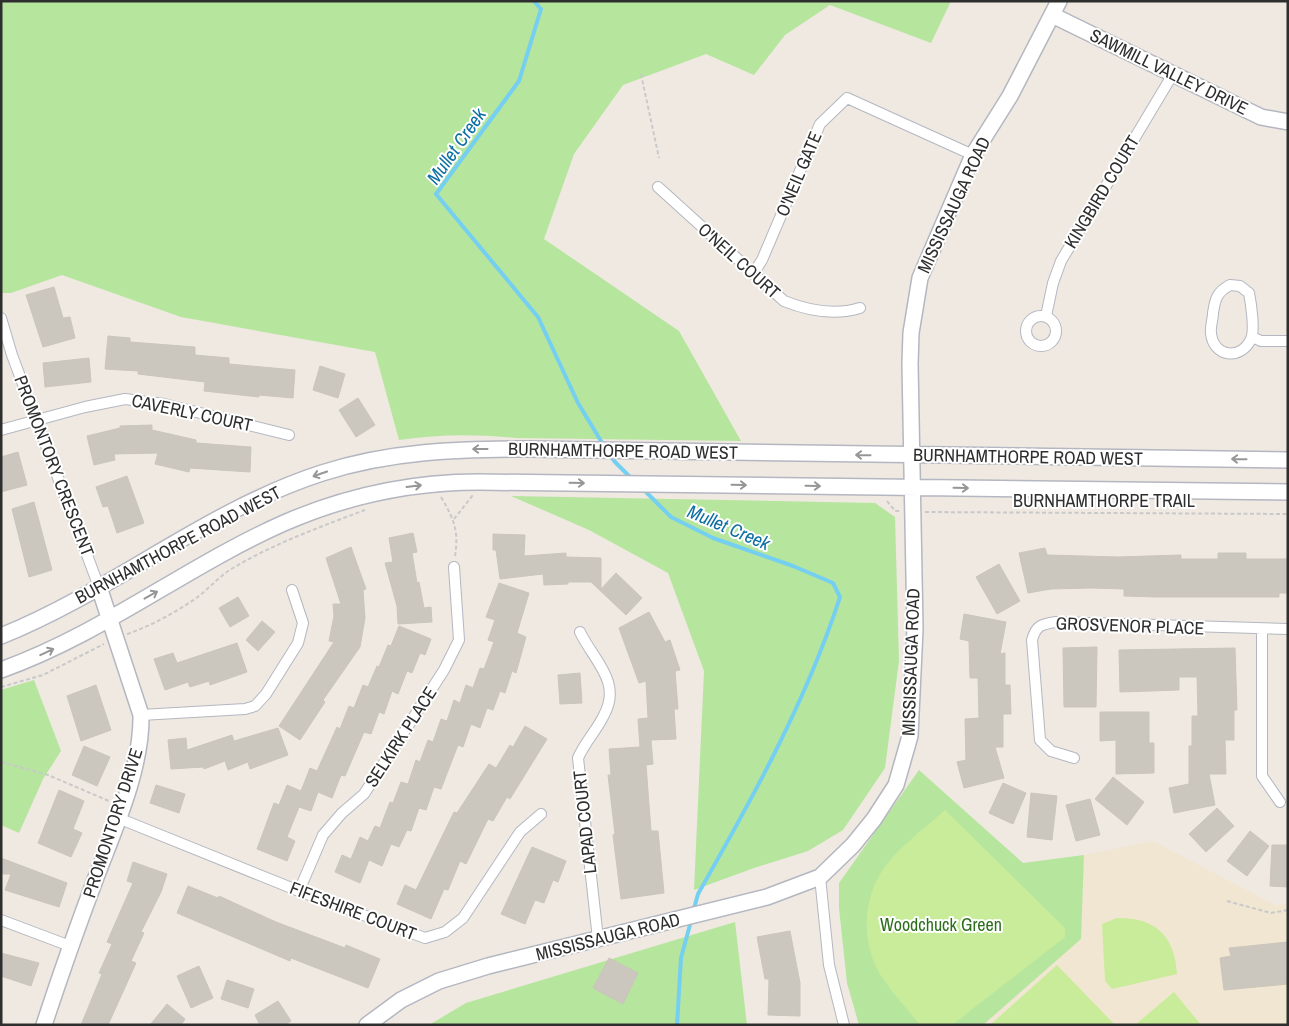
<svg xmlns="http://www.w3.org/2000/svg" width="1289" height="1026" font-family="'Archivo Narrow',sans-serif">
<rect width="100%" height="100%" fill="#efe9e1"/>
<path fill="#f0e6d1" d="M1153 841 1275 905 1288 904V1025H983L1081 939 1084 855Z"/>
<path fill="#b6e59e" d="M1 1H951L931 43 830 5 785 35 754 75 706 54 623 85 574 154 544 239 679 331 741 441 516 438C477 434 438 434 399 440L375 352 181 317 62 275 11 293H1Z
M511 496 875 503 895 517 899 661 885 768 843 830 808 851 754 868 694 890 704 671 668 573 589 530Z
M34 680 61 751 43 779 19 833 1 825V690Z
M919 770 1023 863 1084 855 1081 939 983 1025H859L847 983 839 908V883Z
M735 922 747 1025H429L466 1003Z"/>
<path fill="#c9ec9a" d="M945 810 1065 928V937L952 1025H920C908 1010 895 996 884 980 861 948 861 901 884 868 897 849 927 826 945 810Z
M1117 918C1155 917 1175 936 1177 974L1112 989 1105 981 1102 924Z
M1057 965 1115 1025H990Z
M1174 992 1201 1025H1135Z"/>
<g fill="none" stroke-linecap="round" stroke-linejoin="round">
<path stroke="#75cff0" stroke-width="4" d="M534 1 541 9 519 81 436 194 538 317 578 403 604 446
M609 454 615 462 633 480
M642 488 671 517 713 538 793 566 833 583 840 597C806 702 752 799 698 894L693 912
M677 1025 681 958 691 921"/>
</g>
<path fill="#cbc7bf" stroke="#cbc5ba" d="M54 287 63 318 70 317 75 338 43 347 26 295Z
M108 336 130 338V342L195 347V355L229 358V364L295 370 293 398 259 395V397L204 391 205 382 138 374V371L105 369Z
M89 358 91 382 45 387 43 363Z
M320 366 345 374 338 398 313 390Z
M358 398 375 425 356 437 339 410Z
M152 425V430L196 440V443L251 447 250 472 190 468 189 472 155 464 158 453 114 454 115 460 94 465 87 436 120 428V426Z
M18 452 27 485 1 492V457Z
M127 476 144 523 117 533 108 506 103 507 96 487Z
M34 502 52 570 29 577 12 509Z
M413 533 417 552 412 553 417 583 419 582 424 608 431 607 432 622 398 624 397 606 385 563 393 562 389 538Z
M493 534 525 535 524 556 566 553V557L601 558V589L616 573 642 598 626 615 591 582H568V584L544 585 543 574 500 579 496 550H493Z
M351 547 366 589 363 590 365 618 360 647 323 700 325 702 300 740 279 726 334 642 329 641 334 616 333 604H341L326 558Z
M1045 548 1047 555 1118 557 1181 555V559H1218V553H1246V559H1288V593H1279V597H1156L1124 596V589L1091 588 1051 589 1028 593 1019 553Z
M999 564 1020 601 997 614 976 577Z
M499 583 529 593 517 633 526 637 516 673 512 671 505 693 500 691 493 710 487 708 480 728 471 724 463 747 458 745 441 789 434 787 426 810 419 808 411 831 407 830 399 847 391 844 382 866 369 860 360 883 335 872 342 855 351 859 360 837 368 841 375 826 380 828 390 802 393 803 401 782 408 784 416 760 420 762 428 740 433 742 441 719 447 721 454 700 460 703 466 685 473 688 480 668 484 669 494 642 488 640 495 620 486 617Z
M238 597 249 616 230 627 219 608Z
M649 612 665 642 670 640 680 670 675 671 678 709H674L676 739 651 740 653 764 646 765 651 831H658L664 893 621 899 613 835 615 834 608 775H611L609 749 640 747 638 719 648 718 646 681 639 683 619 628Z
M964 614 1006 622 1000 654 1005 653V685H1010L1011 714H1003V747H995L1004 778 964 788 957 762 966 760 965 719 979 718 978 678H970L969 641 960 639Z
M262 621 275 632 258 651 246 640Z
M399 626 431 639 425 655 420 653 412 673 407 671 398 694 392 691 384 714 379 712 371 734 364 732 345 776 341 775 332 798 318 792 311 811 299 807 287 837 295 841 287 861 257 849 274 803 279 805 287 785 301 791 310 768 317 771 337 727 340 729 349 706 354 708 363 685 368 687 377 666 379 667 388 645 391 646Z
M237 643 247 672 210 685 209 681 190 687 188 682 165 690 154 659 173 653 177 663Z
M1097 647 1096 707H1064L1063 648Z
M1235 648 1237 710H1234V740H1225L1226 774H1209L1215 805 1174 813 1169 788 1189 784V746H1192V716H1198L1197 677H1179V690L1120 692 1119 650Z
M580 673 582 703 560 704 558 675Z
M96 685 111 730 81 741 67 696Z
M1100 712H1149V743H1154V773L1116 774V740L1100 741Z
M525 726 547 739 510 799 507 797 493 821 488 819 466 864 460 861 448 890 444 889 431 919 397 904 405 885 416 890 454 812 457 813 489 764 496 768 510 745 513 747Z
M278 728 288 755 250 769 248 762 228 770 225 761 204 769 203 767 171 769 168 740 186 738 187 750 232 735 234 741Z
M84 746 110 757 97 786 72 775Z
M1113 777 1144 802 1127 825 1095 799Z
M1003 783 1026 793 1013 824 989 813Z
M156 785 185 794 179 813 150 803Z
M59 790 84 801 73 829 82 833 71 857 38 843Z
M1031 793 1057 796 1052 840 1027 837Z
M1090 799 1100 835 1076 841 1066 805Z
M1217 808 1234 826 1206 852 1189 834Z
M1250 831 1269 846 1247 876 1227 861Z
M1272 845H1288V887L1270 886Z
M532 847 566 861 558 882 553 880 544 903 535 900 525 924 501 914Z
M1 858 67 883 59 907 5 890 11 874H1Z
M133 862 167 874 161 892 141 932 144 933 131 961 136 963 108 1025H81L102 974 99 973 112 944 107 942 133 883 127 881Z
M188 886 218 898 219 896 276 922 345 948 346 945 380 959 368 988 291 958 290 961 177 913Z
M790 931 800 983V1016L768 1015 769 979H765L757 937Z
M1288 942V984L1224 990 1220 958 1231 956 1229 948Z
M1 953 39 963 31 986 1 976Z
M609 958 638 973 623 1004 593 988Z
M199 966 213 998 191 1008 177 976Z
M227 980 254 989 248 1008 221 999Z
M278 1001 291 1021 285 1025H260L255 1015Z
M167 1004 185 1019 181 1025H150Z"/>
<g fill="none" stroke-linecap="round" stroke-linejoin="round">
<g stroke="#b4b7c1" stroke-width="12">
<path id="street" d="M658 187 784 301C809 311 834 316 860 308
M753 274 762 260 820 124 847 98 973 155
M1230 285 1240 286 1249 293C1251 303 1255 330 1251 339 1241 361 1213 357 1211 333 1210 327 1213 319 1213 313 1215 299 1217 292 1230 285Z
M1026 331a15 15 0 1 1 30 0a15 15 0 1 1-30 0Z
M1046 316 1053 283 1061 261 1173 74
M1 318 12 355 99 587
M1252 337 1261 341H1288
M1 430 85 407 125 399 164 404 289 435
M1262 630V776L1280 802
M580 632C594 661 622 682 604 715 597 730 585 742 578 758L598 939
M141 715 245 709 255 706 266 694 298 643 303 623 292 590
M1074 758 1051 751 1040 740 1032 640C1036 625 1042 624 1056 622L1288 629
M118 818 299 891 425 938 445 932 463 918 520 832 541 814
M820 877 829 965 844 1025
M299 891 323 835 342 813 364 794 444 670 459 640 454 567
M1 920 70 946"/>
</g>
<g stroke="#b4b7c1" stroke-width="18">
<path id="secondary" d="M1052 15 1261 117 1288 122
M1 636C113 591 207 510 322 473 390 451 458 449 528 449L1288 460
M1 670C102 634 187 566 284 523 346 496 411 482 479 482L1288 492
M44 1025C60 976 77 928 95 880 114 830 142 769 141 715L99 587
M367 1025 401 1000 439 981 488 966 767 897 820 877 853 845 874 819 896 785 910 736 915 629 910 364 911 333 920 278 973 155 1010 96 1059 1"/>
</g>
<path stroke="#c9c9c9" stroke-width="2" stroke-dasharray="4 2.5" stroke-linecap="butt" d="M641 74 659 158
M441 497C454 519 459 531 455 556
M887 501 895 511H900
M925 512 1288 514
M454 519 473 495
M127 634C151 626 174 613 195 599 208 590 219 576 233 568 275 543 320 527 365 510
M1 687 43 675 104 644
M1 762 48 775 109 801
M1227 901 1271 913 1288 910"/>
<use href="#street" stroke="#fff" stroke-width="10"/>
<use href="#secondary" stroke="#fff" stroke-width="15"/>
</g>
<defs><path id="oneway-shaft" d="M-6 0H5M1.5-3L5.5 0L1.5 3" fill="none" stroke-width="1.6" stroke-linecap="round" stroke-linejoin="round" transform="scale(1.25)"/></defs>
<g stroke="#969696">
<use href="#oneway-shaft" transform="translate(480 449) rotate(-180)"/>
<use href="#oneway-shaft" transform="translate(863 455) rotate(-179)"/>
<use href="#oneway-shaft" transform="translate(1239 459) rotate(-179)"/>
<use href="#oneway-shaft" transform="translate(320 474) rotate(161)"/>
<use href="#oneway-shaft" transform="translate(577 483) rotate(1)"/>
<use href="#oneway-shaft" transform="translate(739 485) rotate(1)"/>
<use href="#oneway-shaft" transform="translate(414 486) rotate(-7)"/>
<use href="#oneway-shaft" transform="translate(813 486) rotate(1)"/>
<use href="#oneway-shaft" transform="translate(961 488) rotate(1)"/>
<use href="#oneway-shaft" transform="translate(151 595) rotate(-29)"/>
<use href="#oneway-shaft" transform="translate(47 652) rotate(-25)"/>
</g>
<g text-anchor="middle" stroke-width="4" stroke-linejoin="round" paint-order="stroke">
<g font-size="18" fill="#2e2e2e" stroke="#fff">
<text transform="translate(1169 72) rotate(26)" y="6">SAWMILL VALLEY DRIVE</text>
<text transform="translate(799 174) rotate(-67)" y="6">O'NEIL GATE</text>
<text transform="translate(1102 192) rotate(-59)" y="6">KINGBIRD COURT</text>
<text transform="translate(954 205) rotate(-65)" y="6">MISSISSAUGA ROAD</text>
<text transform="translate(739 261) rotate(42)" y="6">O'NEIL COURT</text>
<text transform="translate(192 413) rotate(12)" y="6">CAVERLY COURT</text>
<text transform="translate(623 451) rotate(1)" y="6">BURNHAMTHORPE ROAD WEST</text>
<text transform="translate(1028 457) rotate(1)" y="6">BURNHAMTHORPE ROAD WEST</text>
<text transform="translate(54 466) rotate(69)" y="6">PROMONTORY CRESCENT</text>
<text x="1104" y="507">BURNHAMTHORPE TRAIL</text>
<text transform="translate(178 545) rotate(-28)" y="6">BURNHAMTHORPE ROAD WEST</text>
<text transform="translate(1130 626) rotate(2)" y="6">GROSVENOR PLACE</text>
<text transform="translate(911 662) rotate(-88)" y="6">MISSISSAUGA ROAD</text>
<text transform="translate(401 737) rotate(-57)" y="6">SELKIRK PLACE</text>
<text transform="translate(585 822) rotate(-96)" y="6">LAPAD COURT</text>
<text transform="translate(113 823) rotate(-72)" y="6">PROMONTORY DRIVE</text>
<text transform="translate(353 911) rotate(21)" y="6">FIFESHIRE COURT</text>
<text transform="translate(608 937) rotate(-14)" y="6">MISSISSAUGA ROAD</text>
</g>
<g font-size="18" fill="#2c6e1b" stroke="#fff">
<text x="941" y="931">Woodchuck Green</text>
</g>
<g font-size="19" font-style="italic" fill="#0d6fa3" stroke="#fff">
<text transform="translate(456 146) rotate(-55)" y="7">Mullet Creek</text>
<text transform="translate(729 527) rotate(23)" y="7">Mullet Creek</text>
</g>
</g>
<rect width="1289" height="1026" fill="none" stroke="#2e2e2e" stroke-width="5"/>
</svg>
